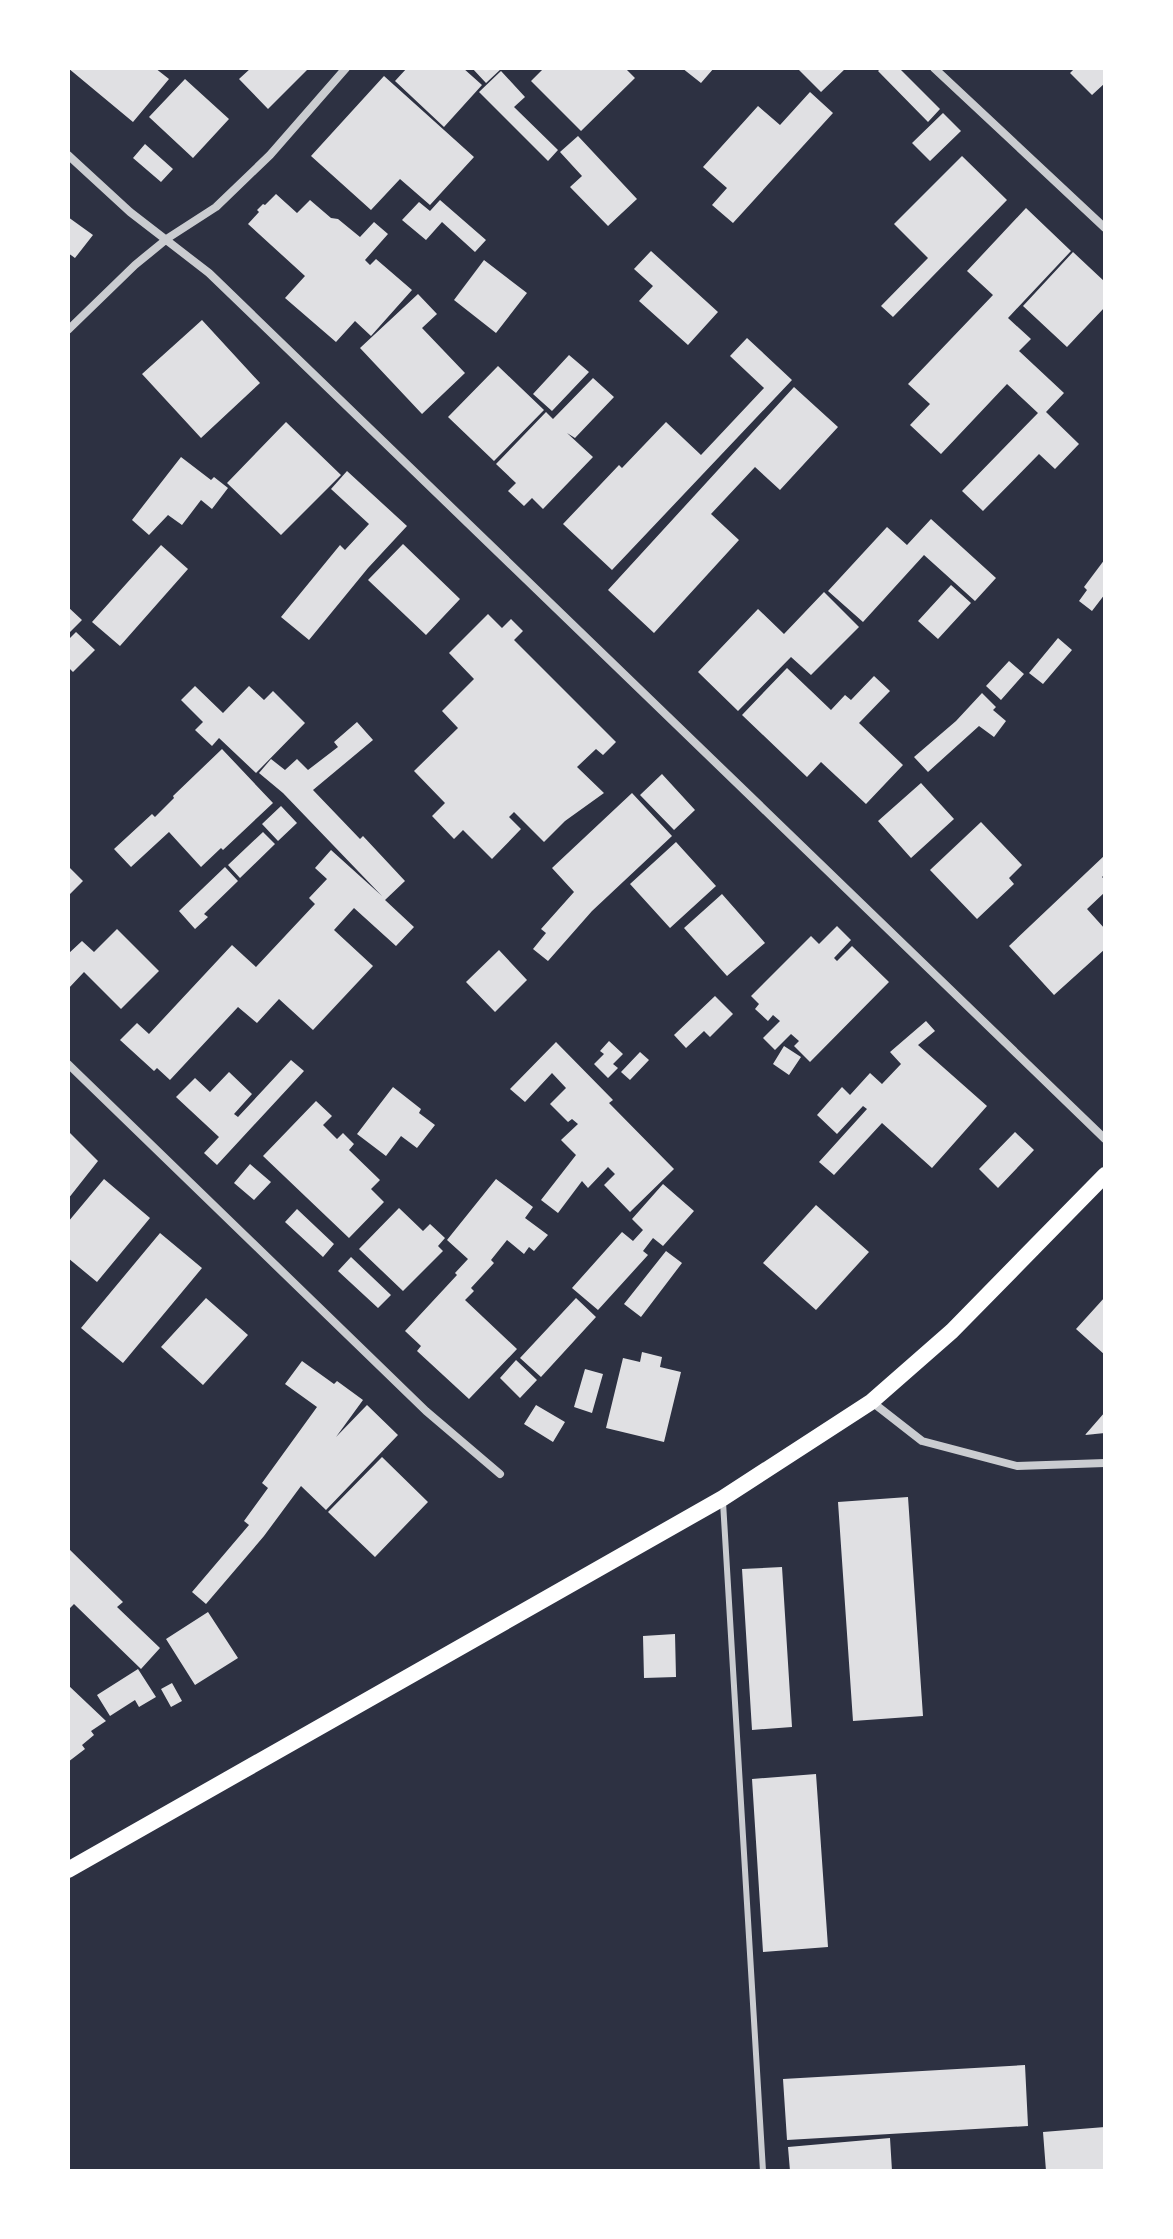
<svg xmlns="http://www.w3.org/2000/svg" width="1173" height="2239" font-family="'Alegreya Sans',sans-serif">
<rect width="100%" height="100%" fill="#2d3142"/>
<path fill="#e0e0e3" d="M68 68H155L169 79 133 122Z
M251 68H309L268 109 239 79Z
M407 68H463L482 85 444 127 395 81Z
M472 68H502L486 83Z
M544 68H625L635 78 581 131 531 81Z
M682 68H714L701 83Z
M797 68H846L821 92Z
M881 68H899L940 109 928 122 878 71Z
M1075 68H1105V83L1092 95 1070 73Z
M501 71 525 97 514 107 558 150 548 161 479 92Z
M384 76 474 157 430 205 400 179 371 210 311 156Z
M185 79 229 119 193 158 149 117Z
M810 92 833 113 733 223 712 205 727 188 703 167 758 106 780 125Z
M943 113 961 131 930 161 912 143Z
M578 136 637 199 608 226 570 187 582 176 560 152Z
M145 144 173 169 161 182 133 158Z
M962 156 1007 200 893 317 881 306 928 258 894 224Z
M276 194 297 213 310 200 331 218 338 219 360 237 374 222 388 234 365 260 370 265 376 259 412 290 371 336 355 321 336 342 285 298 305 276 248 224 259 212 257 210 263 204 265 205Z
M440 200 486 240 475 252 442 222 426 240 402 220 419 202 430 211Z
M1026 208 1071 251 1008 318 1031 339 1019 351 1064 393 1046 412 1079 444 1055 469 1039 454 983 511 962 491 1038 413 1007 384 941 454 910 425 930 404 908 384 993 295 967 271Z
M68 217 93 235 75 258 68 253Z
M651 251 718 312 688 345 639 301 653 286 634 269Z
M1073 252 1105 282V307L1067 347 1023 306Z
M484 260 527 293 496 333 454 300Z
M418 294 437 314 422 328 465 373 422 414 360 348Z
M202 320 260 383 201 438 142 374Z
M747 338 792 380 612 570 563 524 619 465 622 468 666 422 701 455 764 388 730 356Z
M569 355 589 372 552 411 533 394Z
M498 366 544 410 494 461 448 417Z
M593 378 614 397 575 438 567 433 593 457 543 509 532 498 524 506 508 491 516 483 496 464 546 412 553 419Z
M794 387 838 427 780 490 755 467 711 514 739 540 654 633 608 590Z
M286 422 341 475 281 535 227 483Z
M181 457 211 480 214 477 228 488 212 509 201 500 182 525 168 515 149 535 132 520Z
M347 471 407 526 368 568 309 640 281 617 340 545 345 550 369 524 331 489Z
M931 519 996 578 975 601 924 555 863 622 828 591 887 527 907 545Z
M403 544 460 599 426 635 368 580Z
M161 545 188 569 120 646 92 622Z
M1105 559V594L1092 611 1079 601 1087 590 1084 587Z
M951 585 971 603 938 639 918 621Z
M824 592 859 627 811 675 791 657 738 711 698 672 758 609 784 634Z
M68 607 82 620 68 634Z
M488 614 502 628 511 619 523 631 514 640 616 742 603 755 596 749 577 767 604 793 565 821 544 842 514 812 509 817 521 829 492 859 463 830 454 839 432 816 445 803 414 771 458 728 442 711 474 679 449 653Z
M76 632 95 650 73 672 68 667V640Z
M1058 638 1072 650 1043 684 1029 673Z
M1009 661 1024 674 1001 700 986 686Z
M787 668 831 710 845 695 851 700 874 676 890 691 859 723 903 765 866 804 821 762 807 777 742 715Z
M195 686 223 713 249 686 264 700 273 691 305 723 256 773 219 738 212 746 195 730 203 722 181 700Z
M982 693 996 707 993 710 1006 721 994 737 979 726 928 772 914 757 956 721Z
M357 722 373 740 313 790 360 839 363 836 405 881 385 900 414 927 396 946 354 908 334 930 373 966 313 1030 279 999 257 1023 238 1007 170 1080 157 1068 154 1071 120 1040 137 1023 149 1034 232 945 256 967 315 904 309 898 327 879 315 868 331 850 382 896 283 793 259 773 271 759 285 770 297 759 308 770 338 747 334 742Z
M222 749 273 803 223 850 221 848 201 867 169 832 131 867 114 849 152 814 155 817 174 798 173 796Z
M662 774 695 810 674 830 640 795Z
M921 783 954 819 911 858 878 821Z
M632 793 672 836 592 911 548 961 533 949 546 933 541 929 574 892 552 868Z
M281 806 297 823 278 841 262 824Z
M981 822 1022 865 1009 878 1014 884 977 919 930 870Z
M263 832 275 844 240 878 228 865Z
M676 842 716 886 670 928 630 884Z
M1105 855V874L1102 877 1105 880V892L1087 909 1105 929V949L1054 995 1009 946Z
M68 866 83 881 68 896Z
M225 867 238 881 204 914 208 917 195 929 179 911Z
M722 894 765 943 727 976 684 928Z
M837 926 851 940 834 958 837 961 852 946 889 982 810 1062 794 1046 799 1041 791 1034 775 1050 763 1038 780 1021 773 1015 768 1021 755 1009 759 1004 751 996 811 936 819 944Z
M117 929 159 971 121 1009 84 972 68 989V954L82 941 94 952Z
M499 950 527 980 495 1012 466 982Z
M715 996 733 1014 710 1037 704 1031 686 1048 674 1035Z
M926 1021 935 1031 918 1045 987 1106 932 1168 882 1123 834 1175 819 1162 867 1109 863 1106 837 1134 817 1115 842 1087 850 1095 870 1073 882 1084 901 1064 890 1052Z
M609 1041 623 1054 613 1064 618 1068 608 1078 594 1064 604 1054 600 1051Z
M556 1042 613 1100 609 1103 674 1169 630 1212 604 1185 615 1174 608 1167 588 1188 582 1181 558 1213 541 1200 576 1155 561 1140 578 1124 572 1119 568 1122 550 1104 566 1088 552 1073 525 1102 510 1089Z
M784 1046 801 1057 789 1075 773 1064Z
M640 1052 649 1060 630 1080 621 1072Z
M291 1060 304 1071 217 1165 204 1153 219 1137 176 1097 195 1078 210 1092 229 1072 252 1094 234 1114 238 1117Z
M393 1087 421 1109 419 1113 435 1125 417 1148 401 1136 386 1156 357 1134Z
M316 1101 332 1116 323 1125 337 1139 343 1133 354 1144 349 1150 380 1180 371 1189 384 1202 349 1238 263 1156Z
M68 1131 98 1161 68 1199Z
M1015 1132 1034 1150 998 1188 979 1169Z
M250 1164 271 1182 254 1200 234 1183Z
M104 1179 150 1218 97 1282 68 1258V1222Z
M496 1179 533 1207 525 1218 548 1235 534 1251 529 1247 524 1254 507 1240 491 1260 494 1263 471 1288 474 1291 465 1300 517 1349 469 1399 417 1351 421 1346 405 1331 457 1275 455 1273 468 1259 447 1240Z
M663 1184 694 1211 663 1246 653 1238 643 1251 648 1255 598 1310 572 1288 622 1232 633 1241 643 1230 632 1219Z
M816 1205 869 1252 816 1310 763 1263Z
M399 1208 423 1231 430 1224 445 1238 438 1246 443 1251 403 1291 359 1249Z
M297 1209 334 1244 323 1257 285 1222Z
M160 1233 202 1268 123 1363 81 1328Z
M666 1251 682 1263 641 1317 624 1304Z
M351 1257 391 1295 378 1308 338 1271Z
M1105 1297V1355L1076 1329Z
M206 1298 248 1335 203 1385 161 1347Z
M576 1298 596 1317 541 1377 520 1358Z
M642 1352 662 1357 660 1367 681 1372 664 1442 606 1428 623 1358 640 1362Z
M516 1360 537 1380 520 1398 500 1378Z
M302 1361 334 1384 337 1381 363 1400 336 1437 367 1405 398 1435 326 1510 301 1486 264 1536 206 1604 192 1592 249 1525 244 1521 268 1488 262 1483 317 1407 285 1384Z
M585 1369 603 1374 592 1413 574 1407Z
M536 1405 565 1422 553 1442 524 1424Z
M1105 1412V1433L1085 1435Z
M382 1457 428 1502 375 1557 328 1512Z
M908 1497 923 1716 853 1721 838 1502Z
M68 1548 123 1602 117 1607 160 1648 141 1669 74 1604 68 1610Z
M782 1567 792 1727 752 1730 742 1569Z
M208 1612 238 1658 195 1685 166 1639Z
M675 1634 676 1677 644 1678 643 1636Z
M138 1669 156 1697 139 1707 135 1700 110 1716 97 1695Z
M172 1683 182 1701 171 1707 161 1689Z
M68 1685 106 1721 91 1731 94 1735 82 1745 85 1749 68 1762Z
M816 1774 828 1947 763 1952 752 1779Z
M1025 2065 1028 2126 787 2140 783 2079Z
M1105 2127V2171H1046L1043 2132Z
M890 2138 892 2171H790L788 2147Z"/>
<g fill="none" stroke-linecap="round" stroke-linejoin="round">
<path stroke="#caccd0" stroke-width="6" d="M723 1502 763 2171"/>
<path stroke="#caccd0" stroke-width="8" d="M934 68 1105 228
M68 155 130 212 209 273 1105 1139
M68 330 135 265 168 238 216 207 270 155 346 68
M68 1064 426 1411 500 1474
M872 1402 922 1441 1017 1466 1105 1463"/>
<path stroke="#fff" stroke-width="16" d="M68 1870 723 1498 871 1402 952 1331 1105 1175"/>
</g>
<rect width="1173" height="2239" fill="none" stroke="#ffffff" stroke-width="140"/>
</svg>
